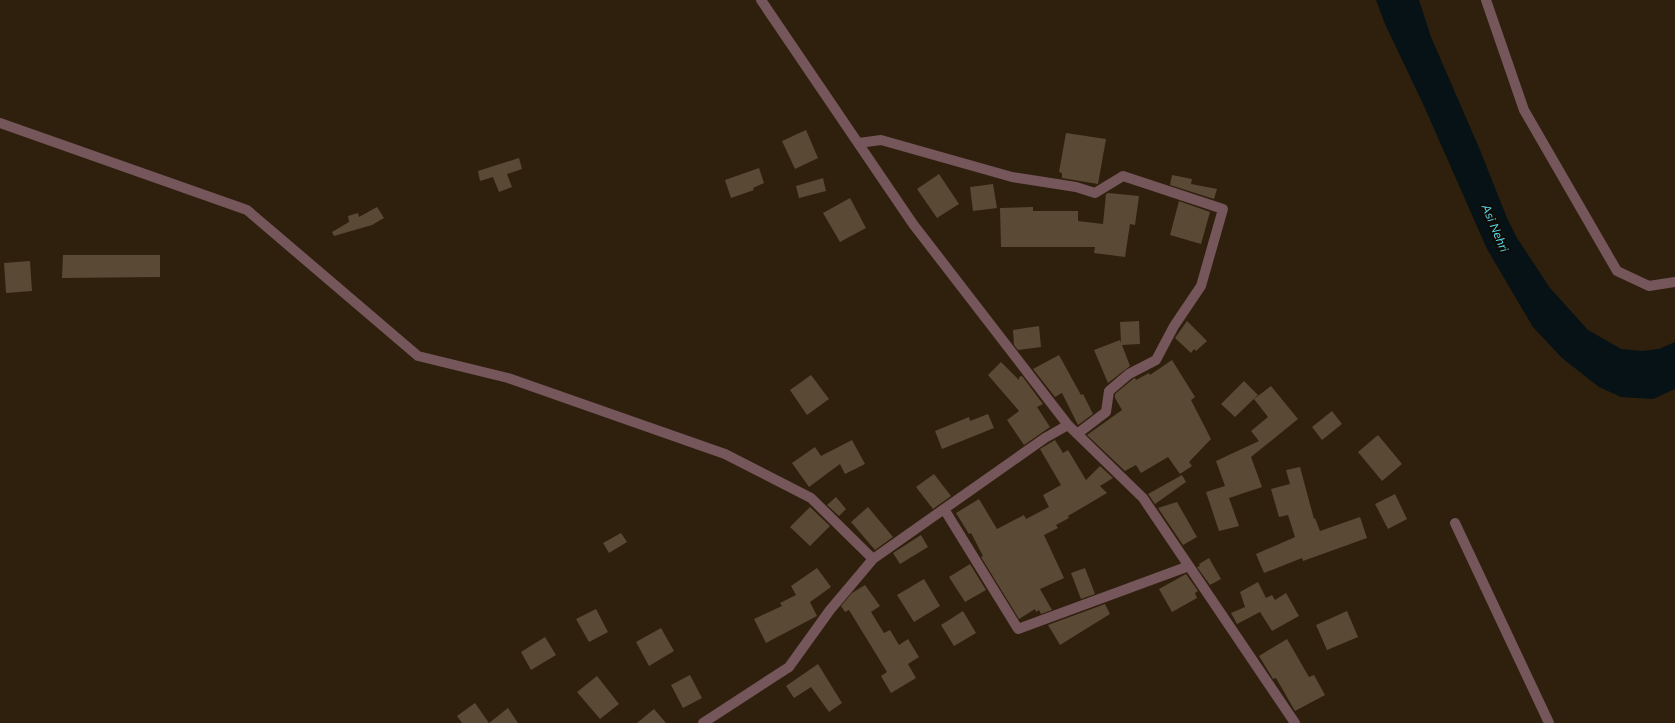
<svg xmlns="http://www.w3.org/2000/svg" width="1675" height="723" font-family="Mulish,sans-serif">
<rect width="100%" height="100%" fill="#2f1f0d"/>
<path fill="#061215" d="M1376 0H1419L1431 37 1480 150 1507 218 1517 238 1550 288 1588 330 1621 349 1642 351 1659 349 1675 342V389L1653 399 1621 397 1599 387 1562 358 1533 327 1487 249 1424 106 1385 24Z"/>
<path fill="#5a4935" d="M806 130 818 158 795 169 782 141Z
M1066 133 1106 139 1098 184 1062 178V173L1059 172Z
M519 158 522 169 507 174 512 187 499 192 493 177 480 181 478 171Z
M759 168 764 183 753 188 754 190 731 198 725 180Z
M939 174 959 204 937 218 917 189Z
M1172 175 1192 179 1191 184 1217 189 1214 199 1170 185Z
M823 178 826 191 799 198 796 186Z
M993 184 997 208 973 211 970 187Z
M1108 193 1139 196 1135 225 1130 224 1125 257 1094 253 1095 247H1001L1000 208 1033 207V211H1078V221L1103 224 1106 194Z
M850 198 866 228 840 242 823 213Z
M1179 201 1210 212 1201 244 1170 235Z
M377 207 384 218 372 225 334 236 332 232 349 222 348 216 358 213 359 217Z
M63 255H160V277L62 278Z
M30 261 32 291 6 293 4 263Z
M1139 321 1140 344 1122 345 1130 366 1108 383 1094 350 1120 340 1121 343 1120 322Z
M1187 321 1207 341 1196 351 1194 349 1191 353 1175 338Z
M1039 326 1041 347 1018 350 1014 345 1013 330Z
M1059 355 1081 395 1083 394 1093 414 1078 425 1062 393 1055 397 1033 369Z
M1172 360 1195 397 1191 400 1211 439 1189 462 1192 466 1180 474 1168 457 1141 473 1136 465 1125 471 1087 435 1122 410 1115 398V394L1133 379 1135 378 1136 380 1149 373 1150 375Z
M1001 362 1019 380V377L1022 376 1043 404 1037 407 1050 427 1024 445 1007 420 1019 411 988 375Z
M811 375 829 399 807 415 790 390Z
M1244 381 1258 395 1235 417 1221 404Z
M1271 386 1298 419 1251 457 1262 487 1229 498 1239 526 1219 531 1206 492 1225 486 1216 461 1259 441 1251 431 1268 417 1254 399Z
M1332 411 1342 424 1322 440 1312 427Z
M988 414 994 428 942 449 935 431 969 417 970 421Z
M1378 435 1402 464 1382 481 1358 452Z
M852 440 865 464 845 474 840 464 809 487 792 463 815 447 821 456Z
M1055 440 1063 453 1068 450 1086 480 1100 466 1113 478 1100 486 1107 493 1068 516 1069 518 1056 525 1058 528 1044 535 1064 578 1040 589 1052 610 1041 614 1039 610 1036 612 1035 609 1019 619 981 557 983 556 971 533 969 534 956 513 979 499 997 529 1024 515 1026 519 1049 507 1043 495 1061 485 1040 449Z
M1300 467 1314 519 1315 518 1320 531 1360 517 1367 538 1303 561 1302 558 1264 573 1256 554 1295 537 1288 515 1279 517 1271 489 1290 484 1286 470Z
M934 474 951 496 933 509 916 487Z
M1182 475 1186 482 1155 504 1148 494Z
M1395 494 1407 519 1388 529 1375 504Z
M836 497 846 509 839 516 827 505Z
M1177 502 1197 537 1183 545 1158 508Z
M810 507 830 526 810 546 790 527Z
M868 507 893 537 875 550 851 522Z
M621 533 627 542 609 553 603 543Z
M921 535 928 547 900 564 893 553Z
M1209 558 1221 579 1210 585 1197 567 1200 566 1199 564Z
M970 564 986 590 965 602 949 577Z
M817 568 831 587 810 602 817 616 766 643 754 619 782 606 780 603 796 595 791 586Z
M1085 568 1095 594 1081 599 1071 573Z
M1186 574 1198 591 1195 593 1197 598 1172 612 1159 589Z
M924 579 940 606 914 622 897 595Z
M1258 582 1266 598 1272 595 1275 600 1286 593 1299 616 1272 631 1260 612 1237 624 1231 613 1245 607 1240 592Z
M865 585 880 606 871 612 884 633 890 630 899 645 908 639 919 657 908 664 916 678 891 693 881 676 887 672 849 610 845 612 841 606 852 593Z
M1105 604 1110 614 1060 645 1048 625Z
M596 609 608 632 589 642 576 619Z
M963 611 976 633 954 646 941 625Z
M1347 611 1358 637 1327 650 1316 625Z
M661 628 674 651 649 666 636 642Z
M545 637 556 655 531 670 521 652Z
M1287 639 1309 677 1314 675 1325 695 1295 711 1276 678 1273 679 1259 656Z
M818 664 842 703 829 712 811 687 794 698 786 686Z
M690 675 702 698 683 708 671 685Z
M597 676 619 704 600 719 577 692Z
M475 703 489 723 508 708 518 723H462L457 716Z
M654 709 666 723H637Z"/>
<g fill="none" stroke-linecap="round" stroke-linejoin="round">
<path stroke="#75565b" stroke-width="10" d="M761 0 913 224 1068 425 1143 498 1295 723
M1486 0 1524 110 1617 271 1649 286 1675 282
M0 123 247 210 418 356 508 378 725 454 811 498 873 559
M859 143 881 140 1012 177 1076 187 1095 193 1123 176 1223 209 1201 286 1174 326 1156 360 1129 374 1109 391 1106 412 1077 434
M944 509 1018 629 1189 566
M1455 523 1549 723
M703 723 789 667 830 610 873 559 1045 438 1068 425"/>
</g>
<g text-anchor="middle" stroke-width="4" stroke-linejoin="round" paint-order="stroke">
<g font-size="12" font-style="italic" fill="#59e4fa" stroke="#110b04">
<text transform="translate(1495 228) rotate(67)" y="4">Asi Nehri</text>
</g>
</g>
</svg>
